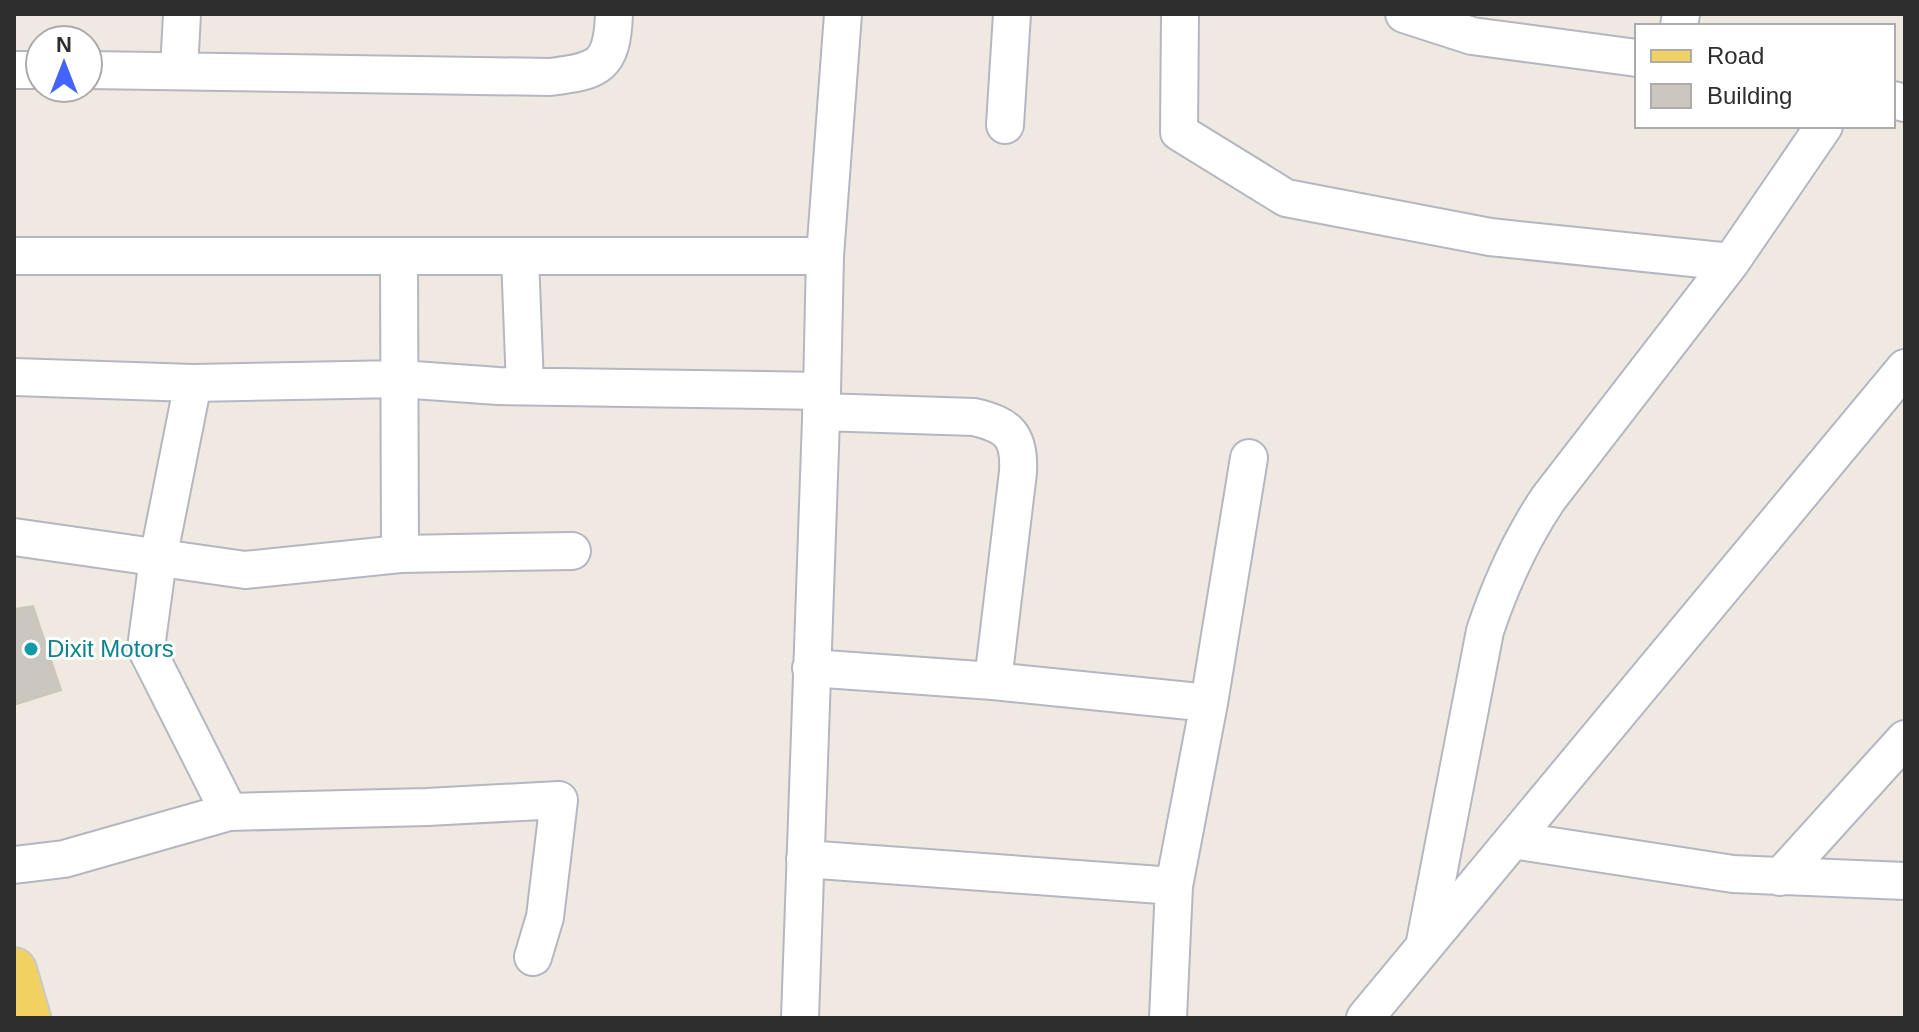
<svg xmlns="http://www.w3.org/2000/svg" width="1919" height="1032" font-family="Arial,sans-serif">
<rect width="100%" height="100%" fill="#efe9e1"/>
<path fill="#cbc7bf" stroke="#cbc5ba" stroke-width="2" d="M33 606 61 690 14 705V609Z"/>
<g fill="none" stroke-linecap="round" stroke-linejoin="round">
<g stroke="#b4b7c1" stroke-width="40">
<path id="street" d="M1180 14 1179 132 1286 198 1490 237 1731 262
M1404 14 1472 36 1637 58
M1679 26 1681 14
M14 70H40
M88 70 550 77C600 71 612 66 614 14
M179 70 182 14
M1893 100 1905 103
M1005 125 1012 14
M14 256H825
M520 257 525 386
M14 377 193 383 400 379 498 386 822 391 825 256 843 14
M821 412 974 417C1008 425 1020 435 1018 472L993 681
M14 537 245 570 400 554 399 257
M400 554 572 551
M811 668 993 681 1209 703 1249 458
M229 812 427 807 559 800 545 917 533 957
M1513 840 1733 874 1905 881
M805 859 1174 886
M14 865 64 859 229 812 146 648 158 559 193 383
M1780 877 1905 739
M1424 947 1485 631C1501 583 1520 541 1548 499L1731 262 1824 126
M800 1018 822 391
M1168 1018 1174 886 1209 703
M1365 1018 1905 368"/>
</g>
<g stroke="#c9c9c9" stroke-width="48">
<path id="primary" d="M14 970 28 1018"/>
</g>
<use href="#street" stroke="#fff" stroke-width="36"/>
<use href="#primary" stroke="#f2d163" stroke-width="44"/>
</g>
<circle fill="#0f9aa8" stroke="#fff" stroke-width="3" cx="31" cy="649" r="8"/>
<g text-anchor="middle" stroke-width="6" stroke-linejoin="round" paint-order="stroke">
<g font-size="24" fill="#0d838f" stroke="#fff" text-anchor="start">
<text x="47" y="657">Dixit Motors</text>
</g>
</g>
<rect width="1919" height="1032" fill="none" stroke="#2e2e2e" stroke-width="32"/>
<rect x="1635" y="24" width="260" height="104" fill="#ffffff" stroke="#ababab" stroke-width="2"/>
<rect x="1651" y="50" width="40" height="12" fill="#f2d163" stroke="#ababab" stroke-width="2"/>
<text x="1707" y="64" font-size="24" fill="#2e2e2e">Road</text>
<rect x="1651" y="84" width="40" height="24" fill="#cbc7bf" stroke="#ababab" stroke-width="2"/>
<text x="1707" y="104" font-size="24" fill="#2e2e2e">Building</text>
<g transform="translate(64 64)"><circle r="38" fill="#ffffff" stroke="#ababab" stroke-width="2"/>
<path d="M0-6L14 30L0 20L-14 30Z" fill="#4264fb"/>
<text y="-12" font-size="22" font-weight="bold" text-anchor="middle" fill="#2e2e2e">N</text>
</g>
</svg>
